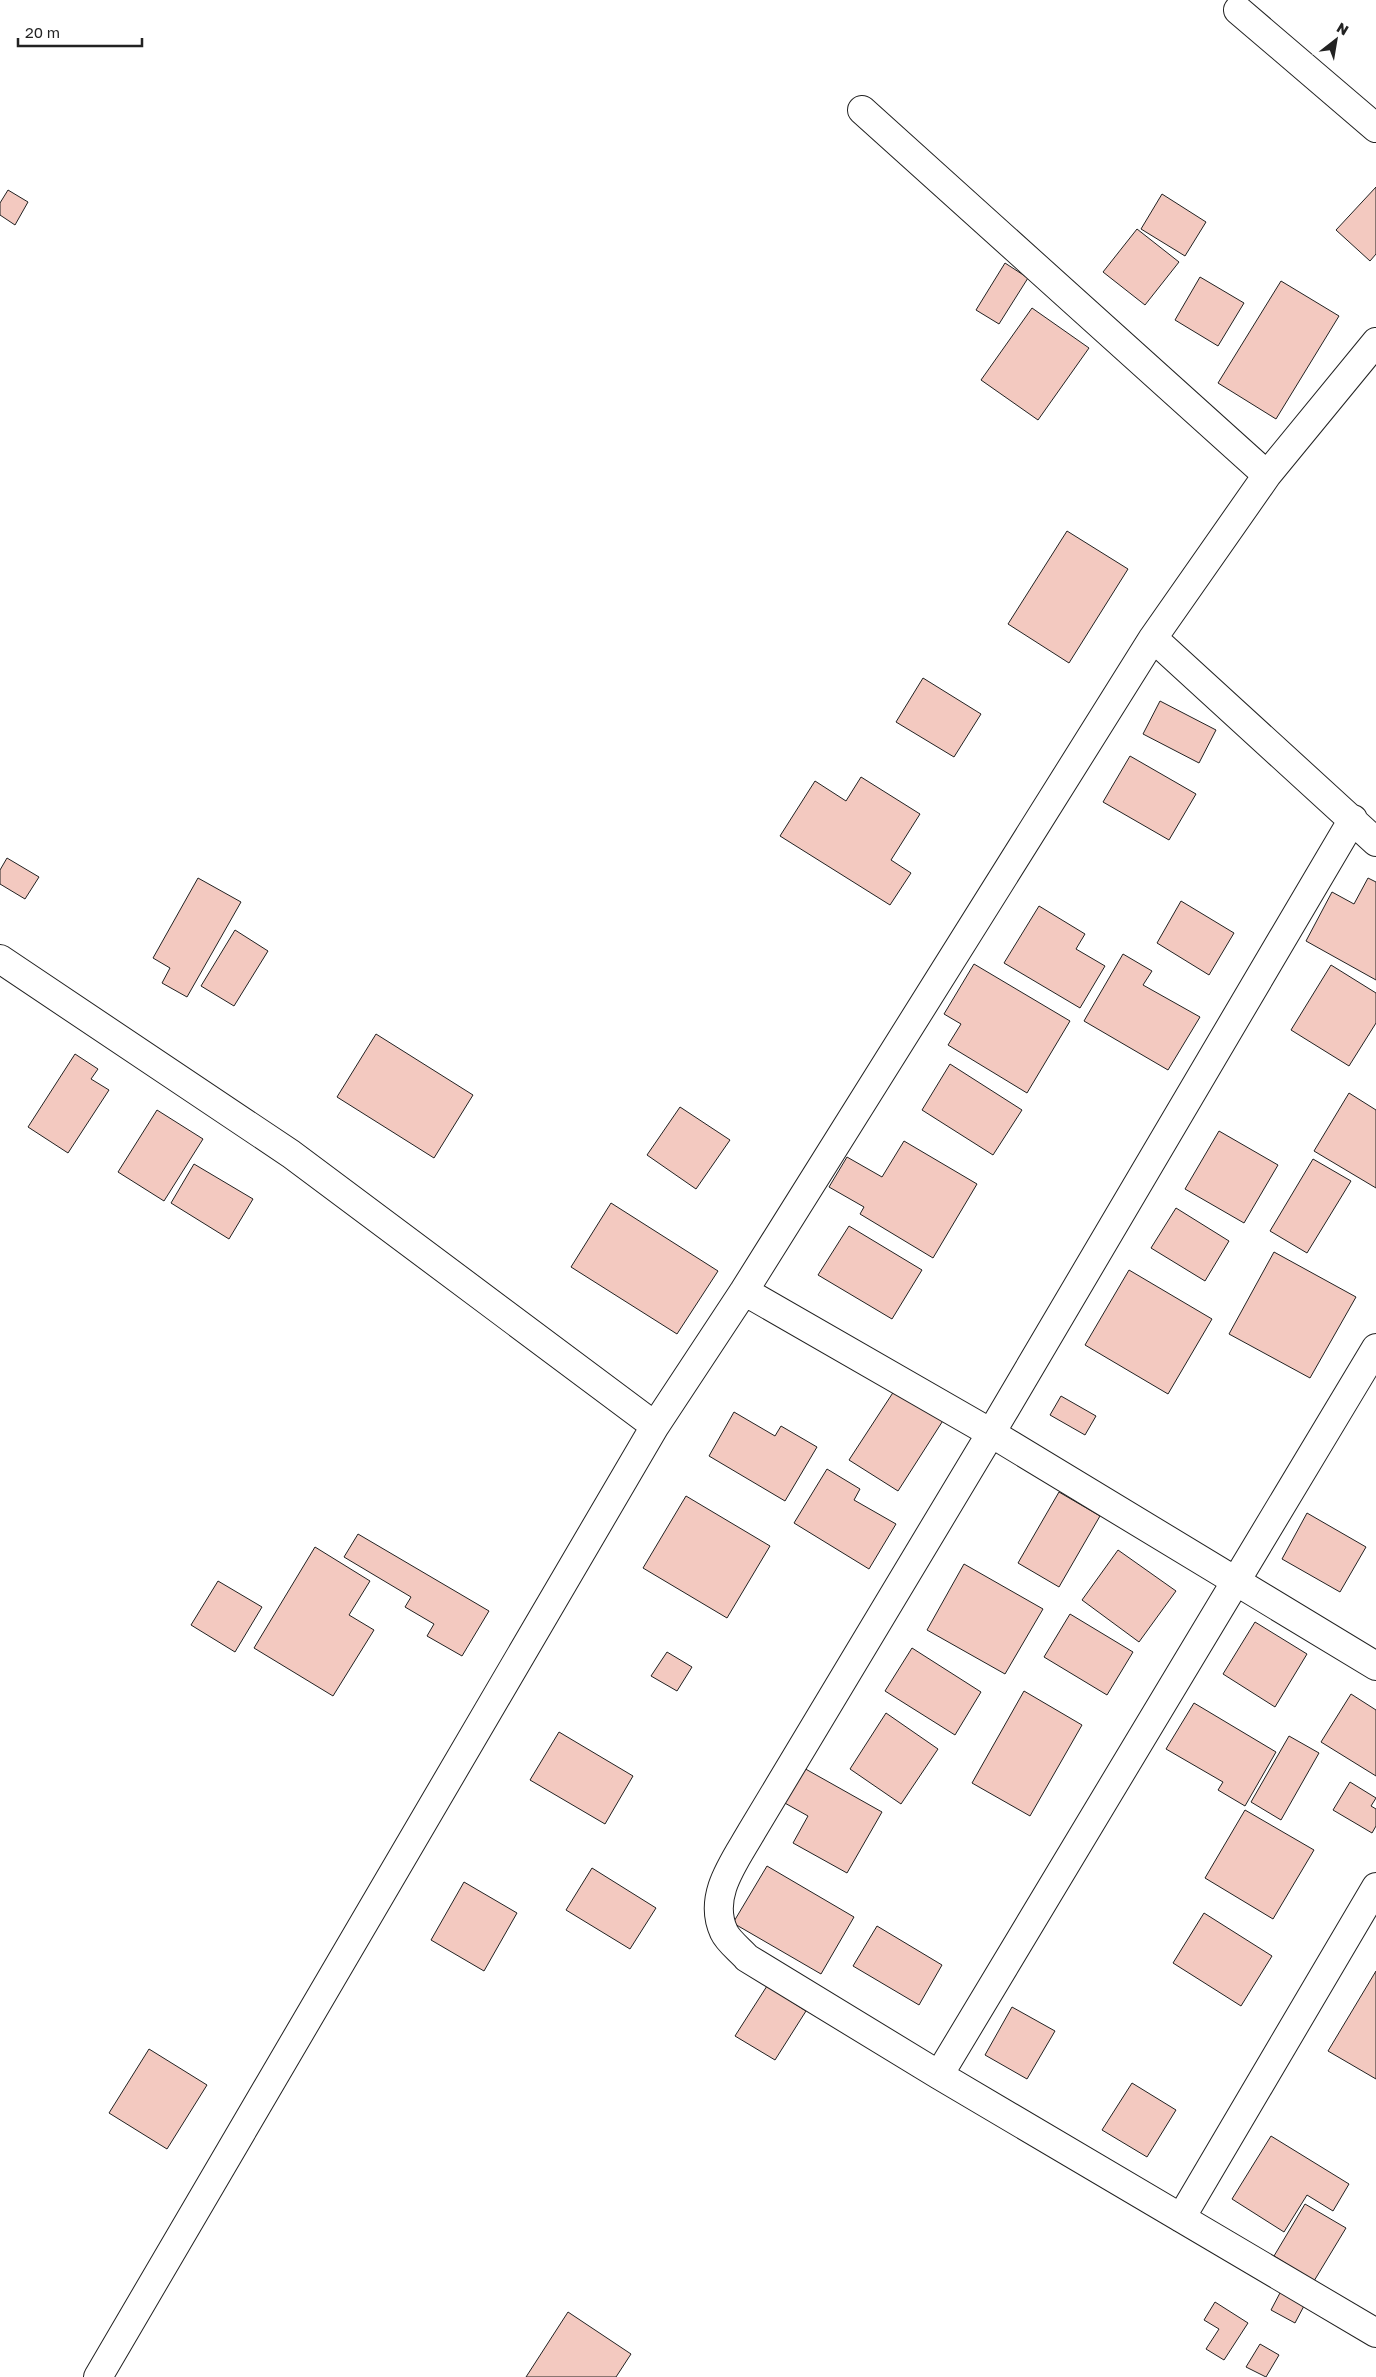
<svg xmlns="http://www.w3.org/2000/svg" width="1376" height="2377" font-family="'Golos Text',sans-serif">
<rect width="100%" height="100%" fill="#fff"/>
<path fill="#f3c9c0" stroke="#222" d="M1376 187V254L1370 261 1336 230Z
M8 190 28 202 15 225 0 215V203Z
M1162 194 1206 222 1185 256 1141 229Z
M1137 229 1179 262 1145 305 1103 272Z
M1005 263 1028 278 999 324 976 310Z
M1200 277 1244 303 1218 346 1175 320Z
M1281 281 1339 316 1276 419 1218 383Z
M1032 308 1089 348 1038 420 981 380Z
M1067 531 1128 569 1069 663 1008 624Z
M923 678 981 714 954 757 896 722Z
M1160 701 1216 730 1199 763 1143 734Z
M1130 756 1196 794 1169 840 1103 802Z
M861 777 920 814 891 860 911 873 890 905 780 836 815 781 846 801Z
M7 858 39 877 25 899 0 884V870Z
M198 878 241 902 187 997 162 983 170 968 153 958Z
M1368 878 1376 882V980L1306 941 1332 892 1354 904Z
M1181 901 1234 933 1209 975 1157 943Z
M1039 906 1085 934 1076 949 1105 966 1080 1008 1004 963Z
M235 930 268 951 234 1006 201 986Z
M1123 954 1152 971 1143 985 1200 1017 1168 1070 1084 1021Z
M974 964 1070 1021 1027 1093 948 1045 961 1024 944 1014Z
M1331 965 1376 993V1023L1349 1066 1291 1030Z
M376 1034 473 1095 434 1158 337 1097Z
M75 1054 98 1069 91 1079 109 1090 68 1153 28 1127Z
M950 1064 1022 1110 993 1155 922 1110Z
M1349 1093 1376 1110V1188L1314 1151Z
M680 1107 730 1140 696 1189 647 1155Z
M157 1110 203 1139 164 1201 118 1172Z
M1219 1131 1278 1165 1244 1223 1185 1189Z
M904 1141 977 1184 933 1258 860 1214 864 1207 829 1187 847 1157 882 1177Z
M1313 1159 1351 1181 1307 1253 1270 1231Z
M194 1164 253 1199 229 1239 171 1203Z
M611 1203 718 1271 677 1334 571 1267Z
M1176 1208 1229 1241 1205 1281 1151 1248Z
M849 1226 922 1270 892 1319 818 1275Z
M1274 1252 1356 1297 1310 1378 1229 1334Z
M1129 1270 1212 1319 1168 1394 1085 1345Z
M896 1388 944 1419 898 1491 849 1460Z
M1061 1396 1096 1416 1085 1435 1050 1415Z
M734 1412 775 1436 781 1426 817 1447 785 1501 709 1456Z
M827 1469 860 1489 854 1500 896 1524 869 1569 794 1523Z
M1059 1492 1100 1516 1059 1587 1018 1563Z
M686 1496 770 1546 727 1618 643 1568Z
M1307 1513 1366 1547 1340 1592 1282 1559Z
M358 1534 489 1611 462 1656 427 1636 434 1624 405 1607 411 1597 344 1557Z
M315 1547 370 1581 349 1615 374 1630 333 1696 254 1648Z
M1118 1550 1176 1591 1139 1642 1082 1600Z
M964 1564 1043 1609 1005 1674 927 1630Z
M218 1581 262 1607 235 1652 191 1625Z
M1070 1614 1133 1652 1107 1695 1044 1657Z
M1255 1622 1307 1654 1275 1707 1223 1674Z
M912 1648 981 1692 955 1735 885 1691Z
M667 1652 692 1667 677 1691 651 1676Z
M1024 1691 1082 1725 1030 1816 972 1783Z
M1351 1694 1376 1710V1776L1321 1742Z
M1194 1703 1276 1752 1245 1806 1218 1790 1223 1782 1166 1749Z
M886 1713 938 1749 901 1804 850 1769Z
M559 1732 633 1776 605 1824 530 1780Z
M1289 1736 1319 1753 1281 1820 1251 1802Z
M802 1767 882 1812 847 1873 793 1843 808 1816 783 1802Z
M1350 1782 1376 1798 1371 1806 1376 1809V1826L1372 1833 1333 1810Z
M1245 1810 1314 1850 1273 1919 1205 1878Z
M767 1866 854 1917 821 1974 733 1923Z
M592 1868 656 1908 630 1949 566 1910Z
M464 1882 517 1913 484 1971 431 1940Z
M1204 1913 1272 1956 1241 2006 1173 1963Z
M877 1926 942 1965 919 2005 853 1966Z
M1376 1971V2079L1328 2051Z
M767 1986 806 2011 775 2060 735 2036Z
M1012 2007 1055 2031 1027 2079 985 2055Z
M149 2049 207 2085 167 2149 109 2113Z
M1132 2083 1176 2110 1147 2157 1102 2130Z
M1271 2136 1349 2184 1333 2211 1307 2195 1284 2232 1232 2199Z
M1305 2204 1346 2228 1314 2281 1274 2256Z
M1281 2291 1305 2304 1295 2323 1271 2310Z
M1215 2302 1248 2323 1224 2360 1206 2349 1219 2329 1204 2320Z
M568 2312 631 2354 616 2377H526Z
M1260 2344 1279 2355 1266 2377 1246 2367Z"/>
<g fill="none" stroke-linecap="round" stroke-linejoin="round">
<g stroke="#222" stroke-width="30">
<path id="minor" d="M1238 10 1376 128
M862 110 1267 475
M1153 638 1376 842
M1353 819 991 1433 752 1831C735 1861 707 1896 724 1932 728 1941 740 1950 747 1958L939 2075 1376 2333
M0 959 291 1154 655 1426
M744 1291 991 1433 1376 1666
M939 2075 1376 1348
M1181 2218 1376 1887
M98 2377 655 1426 744 1291 1153 638 1267 475 1376 342"/>
</g>
<use href="#minor" stroke="#fff" stroke-width="28"/>
</g>
<g transform="translate(1336 40) rotate(31)" stroke="#ffffff" stroke-width="4" paint-order="stroke">
<path d="M0-4L9 19L0 12L-9 19Z" fill="#222222"/>
<text y="-8" font-size="14" font-weight="bold" text-anchor="middle" fill="#222222">N</text>
</g>
<path d="M18 38v8h124v-8" fill="none" stroke="#222222" stroke-width="2.5"/>
<text x="25" y="38" font-size="15" fill="#222222" stroke="#ffffff" stroke-width="4" paint-order="stroke">20 m</text>
</svg>
